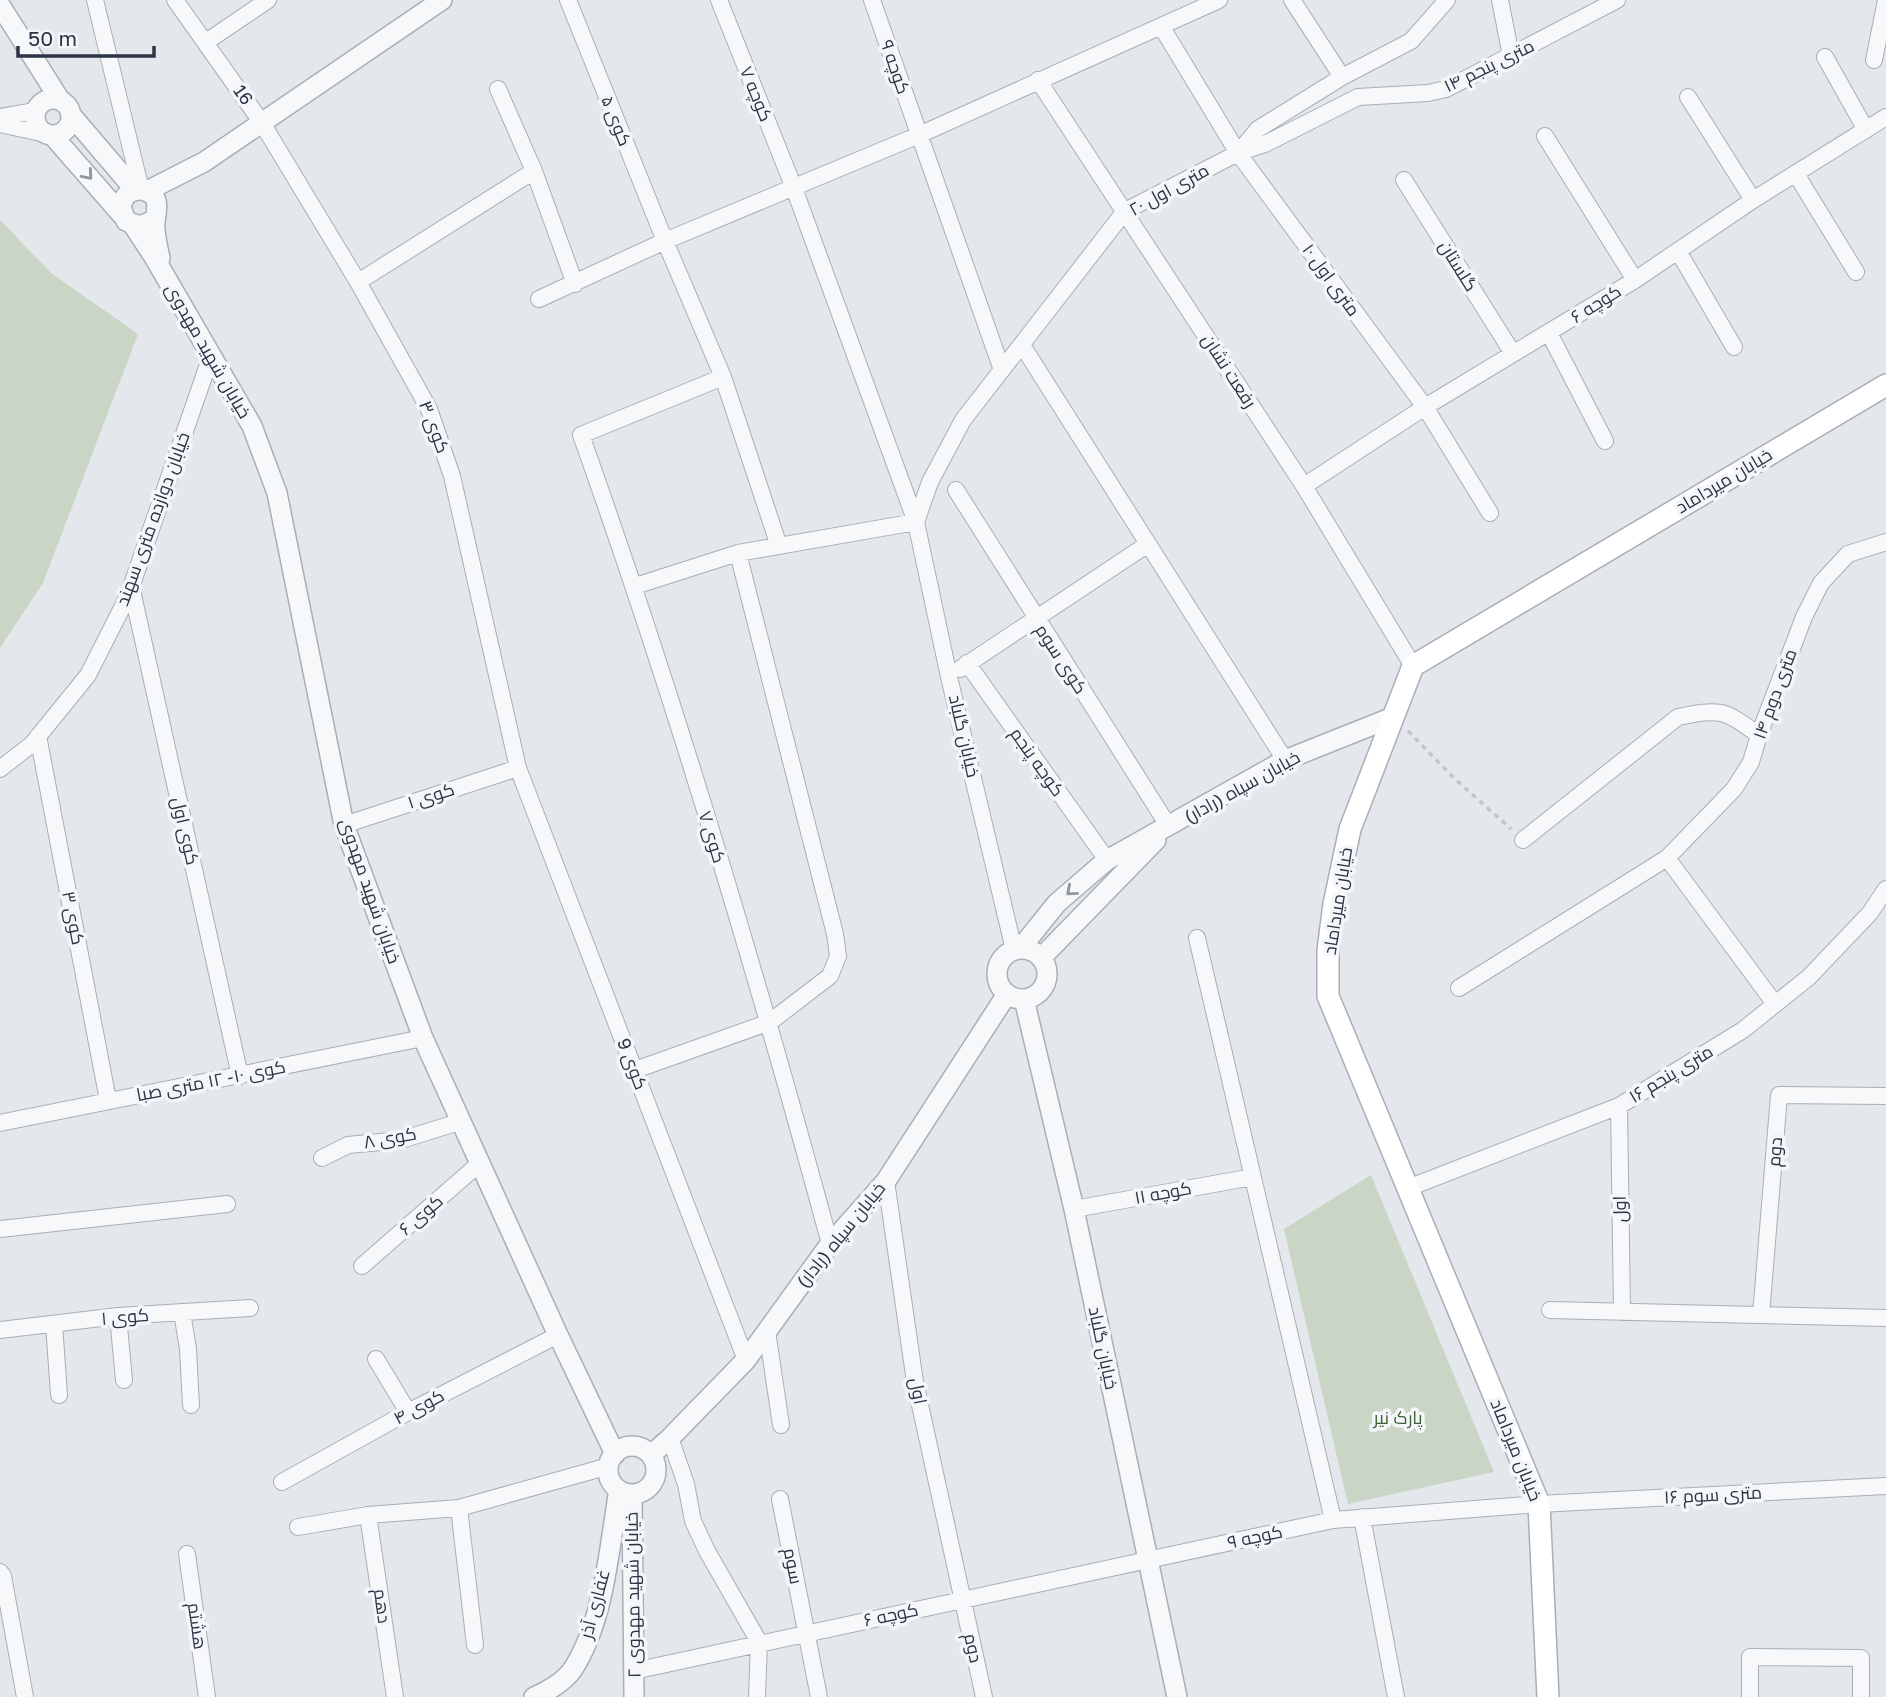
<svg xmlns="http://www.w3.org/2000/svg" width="1886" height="1697" font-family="'Golos Text',Cairo,sans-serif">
<rect width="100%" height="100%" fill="#e4e7ec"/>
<path fill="#c9d6c5" d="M0 220 51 273 138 334 43 583 0 648Z
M1371 1175 1494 1472 1348 1504 1284 1229Z"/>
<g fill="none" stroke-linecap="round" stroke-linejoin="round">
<g stroke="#a9aeb7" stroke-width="18">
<path id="minor" d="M95 0 141 190
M175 0 262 123 358 282 429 409 452 476 518 768 746 1360
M568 0 665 241 723 377 779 546
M719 0 794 188 916 522 949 677 1014 950
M872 0 1002 370
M1292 0 1342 77
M1500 0 1511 56
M1161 26 1238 153 1425 407 1490 513
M206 42 268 0
M1825 57 1866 130
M1874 60 1886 0
M1038 80 1304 486 1413 666
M498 89 534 171 575 284
M1688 97 1753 200
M0 117 35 111
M0 124 46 134
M1545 136 1635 280
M1240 152 1265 144 1358 97 1428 93 1446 89 1617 0
M1796 174 1856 272
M1404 180 1512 352
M1678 251 1734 347
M358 282 534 171
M539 299 665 241 919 135 1219 0
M1549 333 1605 441
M1022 345 1285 760
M723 377 581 435C676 701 756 971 830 1244
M1304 486 1425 407 1635 280 1753 200 1886 117
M956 490 1169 827
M916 522 930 482 963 420 1125 211 1238 153 1258 129 1342 77 1411 41 1447 0
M131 586 240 1076
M635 586 738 553 916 522
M967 663 1107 860
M960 669 1148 544
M38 736 108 1100
M0 769 32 744 88 675 128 596 211 356
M344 825 518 768
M1523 840 1678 717C1723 708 1723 710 1759 735
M1667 858 1775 1004
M1197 938 1333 1520
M1459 988 1667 858 1734 789 1751 762 1759 735 1804 617 1821 583 1848 554 1886 542
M635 1070 770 1022 830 976 838 956 835 934 738 553
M1619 1106 1622 1312
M0 1123 423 1038
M322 1158 348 1145 401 1140 459 1122
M886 1181 915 1382 984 1697
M1408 1188 1619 1106 1743 1030 1809 977 1870 913 1886 889
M1074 1209 1253 1177
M0 1229 227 1204
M362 1266 480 1163
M1550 1310 1886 1318
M182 1312 188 1349 191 1405
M1761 1315 1779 1095 1886 1096
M118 1316 124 1380
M54 1324 59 1395
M0 1330 118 1316 250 1308
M767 1331 781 1425
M376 1359 408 1412
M670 1438 686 1484 693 1521 707 1551 759 1642 757 1697
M282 1482 408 1412 558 1335
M780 1499 819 1697
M459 1508 475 1645
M368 1515 395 1697
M1362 1517 1396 1697
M298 1527 368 1515 459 1508 609 1466
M187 1554 207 1697
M0 1572 3 1576 25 1697
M634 1671 1333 1520 1539 1504 1886 1486
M1750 1697V1657L1861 1658V1697"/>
</g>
<g stroke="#a9aeb7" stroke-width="22">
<path id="tertiary" d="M0 5 60 100
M35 117a18 18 0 1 1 36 0a18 18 0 1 1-36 0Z
M71 115 135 190
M53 136 122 215
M147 191 204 162 442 0
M154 220 140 226 126 221 121 207C122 201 124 197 129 193 134 190 140 189 145 191 165 197 153 216 155 230 156 240 158 249 160 258
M133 225 154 257 252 426 277 493 344 825 423 1038 558 1335 615 1454
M1020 949 1057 903 1107 860 1285 760 1393 717
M997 974a25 25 0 1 1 50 0a25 25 0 1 1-50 0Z
M1041 958 1156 840
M1024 999 1074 1209 1177 1697
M608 1470a24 24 0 1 1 48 0a24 24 0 1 1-48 0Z
M651 1455 670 1438 746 1360 830 1244 886 1181 1007 994
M632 1494 634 1697
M534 1697C547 1692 565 1681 573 1669 605 1619 609 1547 619 1490"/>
</g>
<g stroke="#a9aeb7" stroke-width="24">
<path id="secondary" d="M1548 1697 1539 1504 1328 996V950L1334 904 1350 829 1413 666 1886 385"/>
</g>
<path stroke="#c2c5cb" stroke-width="3.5" stroke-dasharray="5 5" stroke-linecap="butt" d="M1408 731 1454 778 1511 829"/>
<use href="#minor" stroke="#f7f8fa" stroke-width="16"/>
<use href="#tertiary" stroke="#f7f8fa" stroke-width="19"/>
<use href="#secondary" stroke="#fff" stroke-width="21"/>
</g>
<defs><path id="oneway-chevron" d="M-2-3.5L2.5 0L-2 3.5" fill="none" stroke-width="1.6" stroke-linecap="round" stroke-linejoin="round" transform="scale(1.75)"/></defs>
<g stroke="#9196a0">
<use href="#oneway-chevron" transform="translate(88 175) rotate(49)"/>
<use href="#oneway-chevron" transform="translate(1071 891) rotate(139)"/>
</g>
<g text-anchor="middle" stroke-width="7" stroke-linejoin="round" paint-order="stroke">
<g font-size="18" fill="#2b3445" stroke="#f4f6f9">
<text transform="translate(1489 66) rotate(-26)" y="6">۱۴ متری پنجم</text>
<text transform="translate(895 67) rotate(71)" y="6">کوچه ۹</text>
<text transform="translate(756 94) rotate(68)" y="6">کوچه ۷</text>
<text transform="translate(243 95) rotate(55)" y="6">16</text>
<text transform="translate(616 121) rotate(68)" y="6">کوی ۵</text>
<text transform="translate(1169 190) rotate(-29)" y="6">۲۰ متری اول</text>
<text transform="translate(1458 266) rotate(58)" y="6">گلستان</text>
<text transform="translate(1331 280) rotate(54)" y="6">۱۰ متری اول</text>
<text transform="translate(1596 304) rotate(-32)" y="6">کوچه ۶</text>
<text transform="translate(208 351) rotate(60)" y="6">خیابان شهید مهدوی</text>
<text transform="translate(1229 371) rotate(57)" y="6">رفعت نشان</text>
<text transform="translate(434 427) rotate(69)" y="6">کوی ۳</text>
<text transform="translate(1724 481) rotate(-31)" y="6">خیابان میرداماد</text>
<text transform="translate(153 519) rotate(-70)" y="6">خیابان دوازده متری سهند</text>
<text transform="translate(1061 659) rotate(57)" y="6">کوی سوم</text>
<text transform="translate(1775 694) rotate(-70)" y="6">۱۴ متری دوم</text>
<text transform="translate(964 736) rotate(77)" y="6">خیابان گلباد</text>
<text transform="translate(1037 762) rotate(55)" y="6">کوچه پنجم</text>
<text transform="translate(1242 787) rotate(-29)" y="6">خیابان سپاه (رادار)</text>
<text transform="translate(431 796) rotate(-18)" y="6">کوی ۱</text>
<text transform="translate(185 831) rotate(77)" y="6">کوی اول</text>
<text transform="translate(712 837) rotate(73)" y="6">کوی ۷</text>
<text transform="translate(370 891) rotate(71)" y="6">خیابان شهید مهدوی</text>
<text transform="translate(1338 901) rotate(-81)" y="6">خیابان میرداماد</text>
<text transform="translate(73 918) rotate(79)" y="6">کوی ۳</text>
<text transform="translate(632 1064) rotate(69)" y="6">کوی 9</text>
<text transform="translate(1671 1074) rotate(-31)" y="6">۱۶ متری پنجم</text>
<text transform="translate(211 1081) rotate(-11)" y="6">کوی ۱۰- ۱۲ متری صبا</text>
<text transform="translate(390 1138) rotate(-10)" y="6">کوی ۸</text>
<text transform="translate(1775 1152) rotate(-85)" y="6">دوم</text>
<text transform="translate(1163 1193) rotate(-10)" y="6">کوچه ۱۱</text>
<text transform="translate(1620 1209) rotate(-91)" y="6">اول</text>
<text transform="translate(421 1215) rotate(-41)" y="6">کوی ۶</text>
<text transform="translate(841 1235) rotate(-51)" y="6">خیابان سپاه (رادار)</text>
<text transform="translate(125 1317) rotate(-5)" y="6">کوی ۱</text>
<text transform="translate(1103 1348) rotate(78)" y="6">خیابان گلباد</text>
<text transform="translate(918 1391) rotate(79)" y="6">اول</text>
<text transform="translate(419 1407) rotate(-28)" y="6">کوی ۴</text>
<text transform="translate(1516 1450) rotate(68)" y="6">خیابان میرداماد</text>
<text transform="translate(1713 1495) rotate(-3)" y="6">۱۶ متری سوم</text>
<text transform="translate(1255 1537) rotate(-12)" y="6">کوچه ۹</text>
<text transform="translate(793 1566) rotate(79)" y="6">سوم</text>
<text transform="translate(633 1595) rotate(-91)" y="6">خیابان شهید مهدوی ۲</text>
<text transform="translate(595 1604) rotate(-75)" y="6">غفاری آذر</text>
<text transform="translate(382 1606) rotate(82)" y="6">دهم</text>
<text transform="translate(891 1615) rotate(-12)" y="6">کوچه ۶</text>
<text transform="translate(197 1626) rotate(82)" y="6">هشتم</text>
<text transform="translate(973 1648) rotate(78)" y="6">دوم</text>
</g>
<g font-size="18" fill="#3f6138" stroke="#f4f6f9">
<text x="1398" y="1424">پارک نیر</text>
</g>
</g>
<path d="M18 46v10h136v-10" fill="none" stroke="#2b3445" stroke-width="3.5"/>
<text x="28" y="46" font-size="21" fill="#2b3445" stroke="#f4f6f9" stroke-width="5" paint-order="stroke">50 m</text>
</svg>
